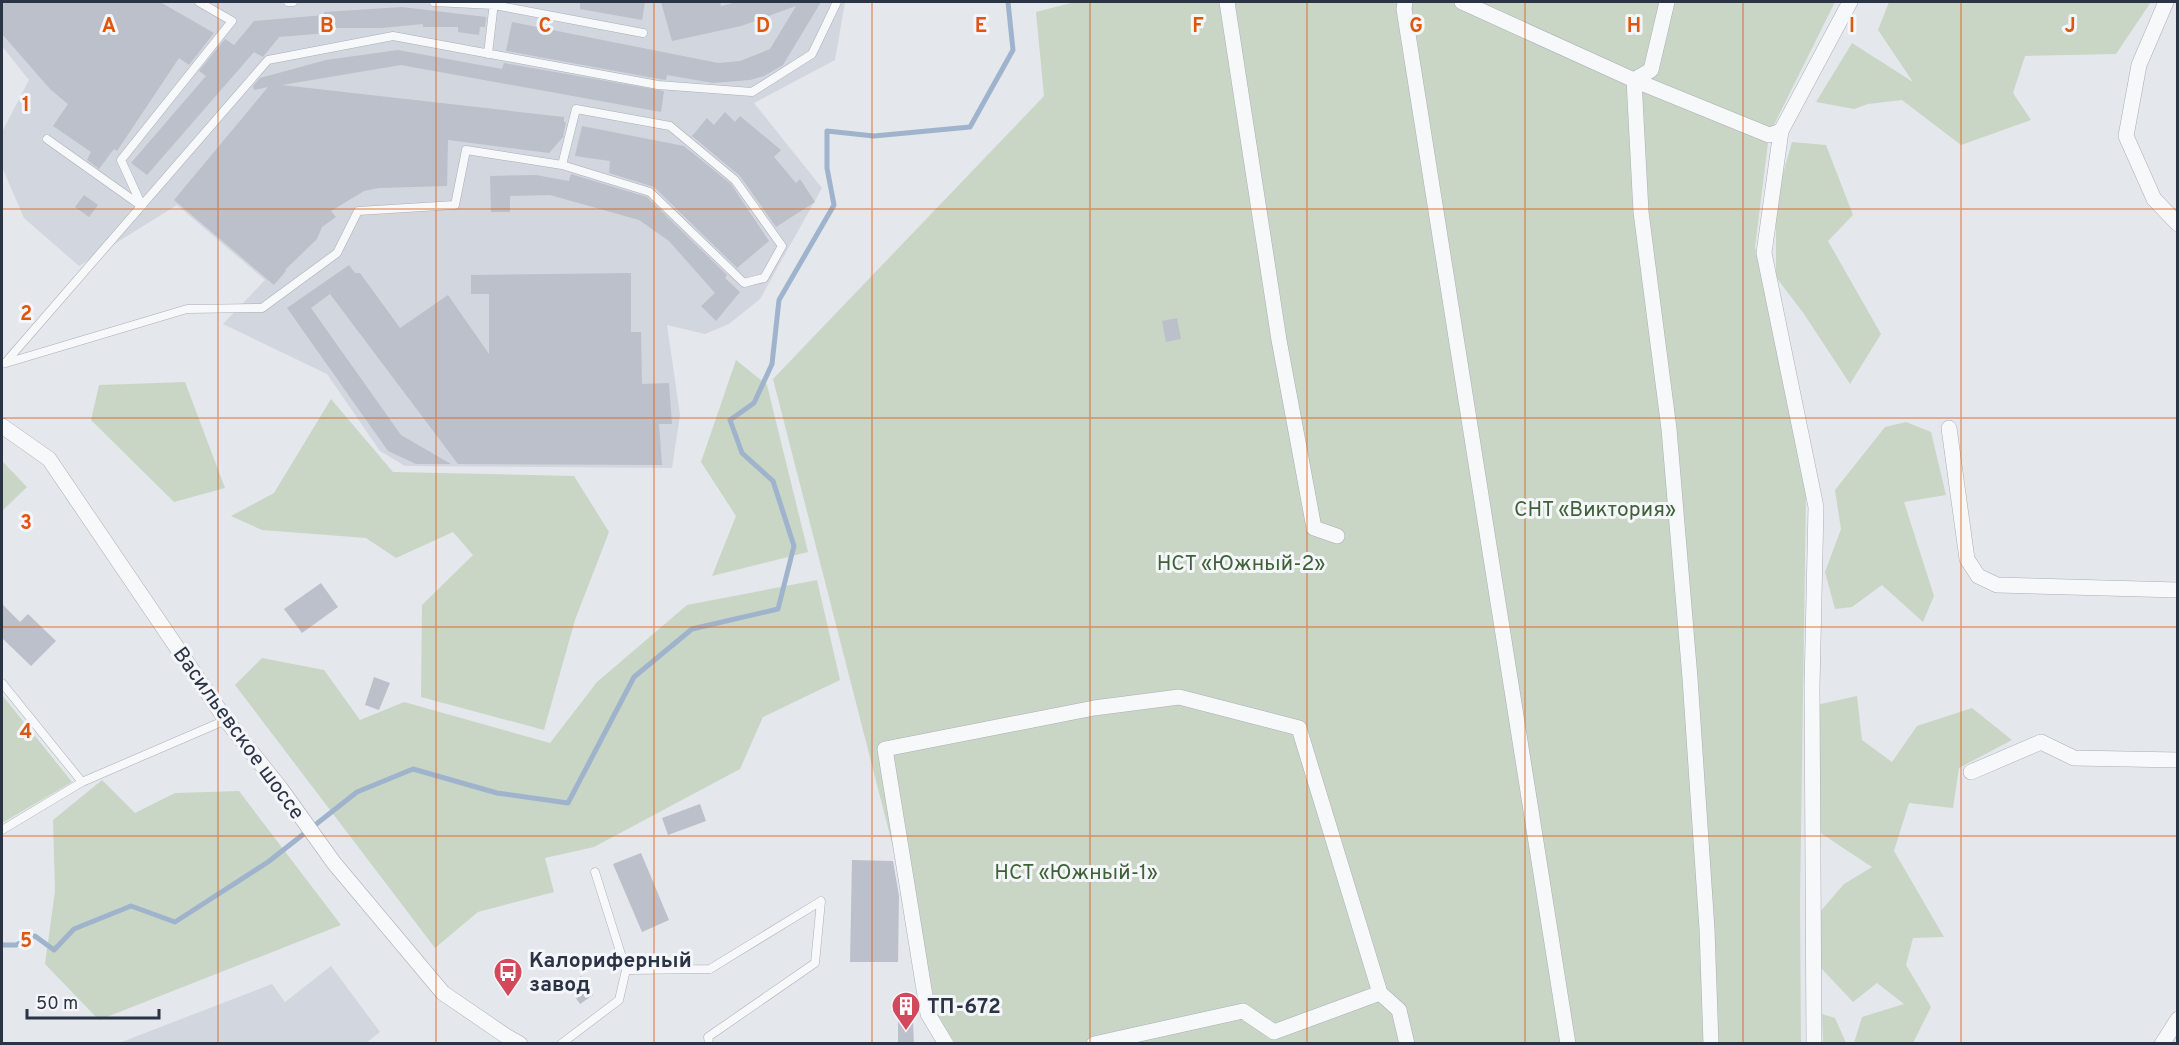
<svg xmlns="http://www.w3.org/2000/svg" width="2179" height="1045" font-family="Overpass,sans-serif">
<rect width="100%" height="100%" fill="#e4e7ec"/>
<path fill="#d2d6de" d="M2 2H845L835 60 754 103 822 188 760 299 729 324 705 334 667 325 680 415 672 468 405 466 380 451 327 374 223 324 265 280 177 205 79 266 24 218 2 167V132L29 80 2 46Z
M331 966 380 1032 366 1043H119L272 984 285 1002Z"/>
<path fill="#c9d6c5" d="M1075 2H1835L1769 135 1755 247 1806 493 1800 901 1801 1043H955L935 1011 773 379 1044 96 1036 12Z
M1889 2H2151L2116 54 2025 56 2013 93 2031 120 1961 145 1902 100 1868 104 1854 109 1816 102 1852 43 1913 82 1878 30Z
M1792 142 1826 145 1853 215 1828 241 1881 334 1850 384 1804 314 1776 277V198Z
M736 360 767 385 808 552 712 576 736 516 701 462Z
M185 382 225 488 174 502 91 420 99 385Z
M331 399 393 472 574 476 609 532 575 620 544 730 421 697 422 605 473 555 453 532 396 558 366 538 262 530 231 516 274 493Z
M1906 422 1931 432 1946 495 1904 502 1934 596 1923 622 1882 585 1852 607 1835 609 1825 572 1841 529 1835 490 1885 427Z
M2 461 27 487 2 511Z
M817 580 840 680 763 717 740 769 594 847 545 858 554 892 478 912 435 948 235 685 262 658 324 670 360 720 404 702 550 743 597 682 687 605Z
M2 695 72 782 2 823Z
M1857 696 1862 740 1892 762 1917 726 1972 708 2012 740 1959 768 1953 808 1909 803 1894 851 1944 937 1913 938 1906 965 1931 1007 1913 1043H1854L1862 1017 1904 1004 1877 983 1853 1002 1820 967 1819 913 1844 884 1872 867 1819 832 1816 710 1821 704Z
M102 780 135 813 175 793 239 791 341 925 99 1020 45 964 55 891 53 820Z
M1822 1014 1835 1018 1846 1043H1823Z"/>
<g fill="none" stroke-linecap="round" stroke-linejoin="round">
<path stroke="#9fb4cc" stroke-width="5" d="M2 945H16L35 936 54 950 74 929 131 906 175 922 268 862 357 792 413 769 497 793 568 803 634 677 692 629 778 609 794 546 773 481 742 453 730 420 754 403 772 364 779 300 834 205 827 168V131L874 136 970 127 1013 50 1008 2"/>
</g>
<path fill="#bbc0ca" d="M2 2H160L214 33 189 65 179 58 117 151 114 149 99 169 87 160 91 152 53 126 68 104 50 89 2 34Z
M580 2H645L642 20 580 9Z
M661 2H720L721 6 737 2H821L783 65 764 76 750 80 713 83 667 75 666 80 659 79 506 51 512 22 718 63 740 61 770 49 796 6 741 26 672 41Z
M402 7 486 17 485 27H480L479 35 458 32V27H423V24L381 28H327V33L279 37 263 57 254 52 147 175 131 163 206 76 199 71 225 39 234 45 254 21 324 15V12Z
M398 50 502 69 504 63 664 91 661 112 401 65 282 85 564 117V122H566L563 137 549 153 448 140 447 186 379 188 364 191 331 211 336 217 322 227 317 239 285 270 286 271 274 285 174 200 268 87 254 90 253 86 260 78 326 60Z
M725 112 735 122 740 116 781 150 774 157 796 183 800 179 815 202 776 227 740 176 692 136 707 118 714 125Z
M582 126 684 146 731 184 769 241 737 268 654 187 609 173 610 161 575 156Z
M571 174 647 197 727 275 725 278 740 292 716 321 701 306 715 293 669 241 639 220 550 195 510 196V212H491L490 176 536 175 569 181Z
M84 195 98 205 89 217 75 207Z
M349 265 355 273H360L400 328 448 295 489 354V294H471V275L631 273V332H641L642 384 669 383 672 424H659L662 465 458 464 330 294 311 308 401 435 451 464H416L388 451 287 308Z
M1177 318 1181 339 1166 342 1162 321Z
M321 583 338 607 302 633 284 609Z
M2 604 20 622 28 614 56 641 31 666 2 638Z
M374 677 390 683 379 710 365 705Z
M700 804 706 821 668 835 662 818Z
M641 853 669 920 642 932 613 864Z
M852 860 893 861 899 896 898 962H850Z
M581 976 593 995 580 1004 567 985Z
M898 1021H913L914 1044H898Z"/>
<g fill="none" stroke-linecap="round" stroke-linejoin="round">
<g stroke="#a9aeb7" stroke-width="9">
<path id="service" d="M288 2H293
M434 2 494 5 643 33
M488 54 494 2
M47 139 140 205
M142 206 121 160 232 21 199 2
M5 363 268 60 393 36 658 85 752 92 812 54 837 2
M6 363 187 309 262 308 337 253 358 211 455 205 466 150 562 165 650 192 744 283 764 278 782 246 735 180 670 126 576 109 562 165
M2 683 82 782
M2 830 82 782 226 720
M595 872 626 970
M561 1044 619 1000 626 970 710 969 821 901 815 963 708 1037 709 1044"/>
</g>
<g stroke="#a9aeb7" stroke-width="16">
<path id="minor" d="M1227 2 1279 340 1314 528 1337 536
M1405 2 1404 9 1568 1044
M1462 2 1634 80 1651 70 1667 2
M2166 2 2139 65 2126 136 2154 199 2178 224
M1781 131 1850 2
M2 426 49 459 226 720 281 789 334 863 443 993 506 1036 520 1044
M1949 428 1967 559 1978 576 1997 585 2178 590
M1971 772 2041 742 2074 758 2178 760
M946 1044 928 1014 885 749 1094 708 1179 697 1299 728 1380 993 1399 1010 1407 1044
M1094 1044 1243 1011 1274 1032 1380 993
M1711 1044 1707 929 1690 678 1669 429 1641 212 1634 80 1769 135 1781 131 1764 253 1816 507 1812 687 1814 1044
M2162 1044 2178 1019"/>
</g>
<use href="#service" stroke="#f7f8fa" stroke-width="8"/>
<use href="#minor" stroke="#f7f8fa" stroke-width="15"/>
</g>
<path fill="none" stroke="#df570f" stroke-width="1.5" stroke-opacity="0.55" d="M218 2V1044M436 2V1044M654 2V1044M872 2V1044M1090 2V1044M1307 2V1044M1525 2V1044M1743 2V1044M1961 2V1044M2 209H2178M2 418H2178M2 627H2178M2 836H2178"/>
<defs>
<g id="bus-pin" transform="scale(1.5)"><path d="M0 17L-7.5 6A9.5 9.5 0 1 1 7.5 6Z" fill="#d1495b" stroke="#f4f6f9"/><path d="M-5-6H5V4H4V6H2V4H-2V6H-4V4H-5ZM-3.5-4V0h7V-4ZM-3.5 1.2v1.5H-2V1.2ZM2 1.2v1.5H3.5V1.2Z" fill="#fff"/></g>
<g id="building-pin" transform="scale(1.5)"><path d="M0 17L-7.5 6A9.5 9.5 0 1 1 7.5 6Z" fill="#d1495b" stroke="#f4f6f9"/><path d="M-4-6H4V6H1V3H-1V6H-4ZM-2.5-4.3h1.7v1.8h-1.7ZM.8-4.3h1.7v1.8H.8ZM-2.5-1h1.7V.8h-1.7ZM.8-1h1.7V.8H.8Z" fill="#fff"/></g>
</defs>
<g fill-rule="evenodd">
<use href="#bus-pin" x="508" y="972"/>
<use href="#building-pin" x="906" y="1006"/>
</g>
<g text-anchor="middle" stroke-width="6" stroke-linejoin="round" paint-order="stroke">
<g font-size="21" fill="#3f6138" stroke="#f4f6f9">
<text x="1595" y="516">СНТ «Виктория»</text>
<text x="1241" y="570">НСТ «Южный-2»</text>
<text x="1076" y="879">НСТ «Южный-1»</text>
</g>
<g font-size="21" fill="#2b3445" stroke="#f4f6f9">
<text transform="translate(239 733) rotate(54)" y="7">Васильевское шоссе</text>
</g>
<g font-size="21" font-weight="bold" fill="#2b3445" stroke="#f4f6f9" text-anchor="start">
<text x="529" y="967">Калориферный<tspan x="529" dy="24">завод</tspan></text>
<text x="927" y="1013">ТП-672</text>
</g>
</g>
<g font-size="20" text-anchor="middle" font-weight="bold" fill="#df570f" stroke="#f4f6f9" stroke-width="6" stroke-linejoin="round" paint-order="stroke">
<text x="109" y="32">A</text>
<text x="327" y="32">B</text>
<text x="545" y="32">C</text>
<text x="763" y="32">D</text>
<text x="981" y="32">E</text>
<text x="1198" y="32">F</text>
<text x="1416" y="32">G</text>
<text x="1634" y="32">H</text>
<text x="1852" y="32">I</text>
<text x="2070" y="32">J</text>
<text x="26" y="111">1</text>
<text x="26" y="320">2</text>
<text x="26" y="529">3</text>
<text x="26" y="738">4</text>
<text x="26" y="947">5</text>
</g>
<rect width="2179" height="1045" fill="none" stroke="#2b3445" stroke-width="6"/>
<path d="M27 1009v9h132v-9" fill="none" stroke="#2b3445" stroke-width="3"/>
<text x="36" y="1009" font-size="18" fill="#2b3445" stroke="#f4f6f9" stroke-width="4.5" paint-order="stroke">50 m</text>
</svg>
